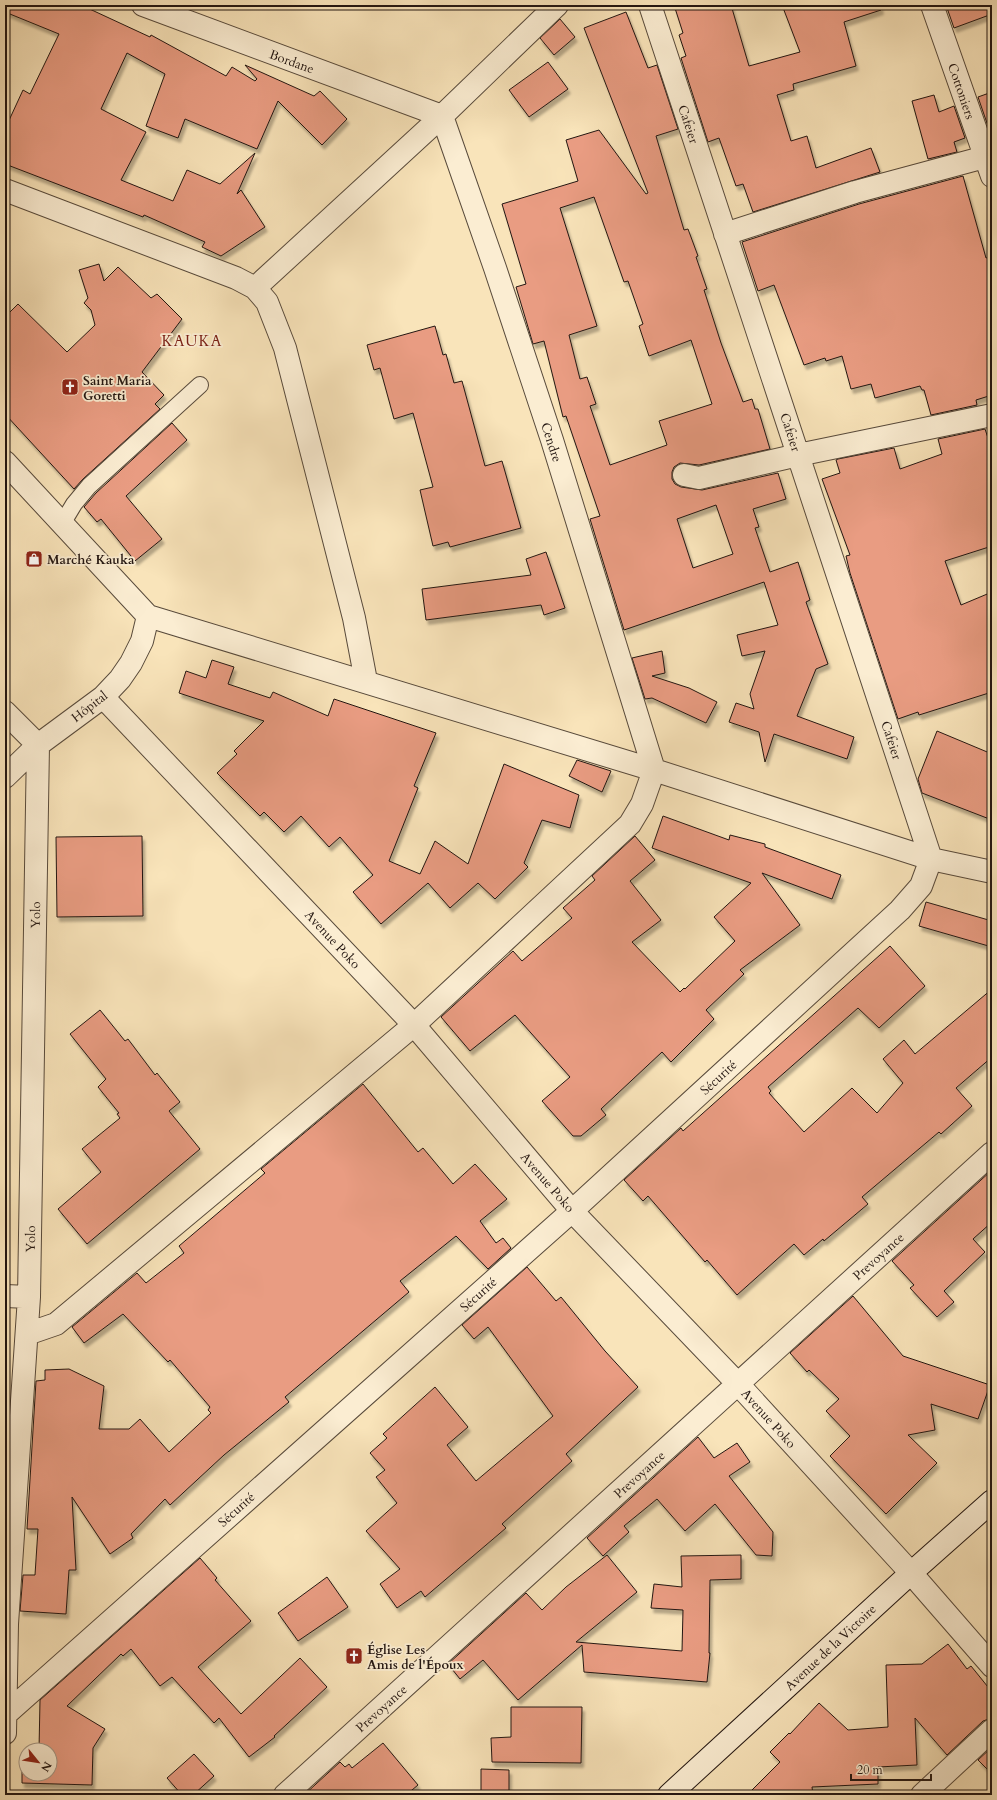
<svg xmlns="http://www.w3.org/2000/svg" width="997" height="1800" font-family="Cardo,serif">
<defs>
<filter id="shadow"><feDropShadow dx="2.5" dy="4.5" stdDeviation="1" flood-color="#0004"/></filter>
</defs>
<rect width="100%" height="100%" fill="#f9e4ba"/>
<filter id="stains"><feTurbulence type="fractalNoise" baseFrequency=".005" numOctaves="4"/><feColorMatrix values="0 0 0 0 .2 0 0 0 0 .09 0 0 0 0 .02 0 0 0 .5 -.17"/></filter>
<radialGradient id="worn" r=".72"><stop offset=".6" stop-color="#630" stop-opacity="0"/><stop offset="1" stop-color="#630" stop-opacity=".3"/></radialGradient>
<path fill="#e99c82" stroke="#231611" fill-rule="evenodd" filter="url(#shadow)" d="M5 5H81L150 37 151 35 226 76 232 67 255 81 257 79 245 65 314 96 320 91 347 119 322 145 278 101 257 149 185 119 178 138 146 126 165 74 127 53 101 109 146 132 121 180 173 201 187 170 220 184 255 153 237 194 241 190 265 227 221 256 202 247 205 242 144 215 143 217 5 164V129L23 90 30 94 59 34 5 12Z
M674 5H731L749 66 800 52 782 5H880L881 10 844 22 856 66 793 84 794 90 777 95 791 141 807 136 816 168 871 148 880 172 753 212 743 184 736 186 719 138 708 142 681 58 686 56 679 35 683 33Z
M946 5H992V14L954 28Z
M626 12 648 68 657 65 678 129 656 136 684 230 688 229 698 256 696 257 707 289 704 290 721 343 743 402 752 399 755 409H758L770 449 699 465 680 463 674 467 672 472V479L675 484 681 487 702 490 778 473 786 499 753 509 759 527 755 528 770 572 798 562 810 600 806 602 828 664 816 669 797 716 854 737 847 759 774 734 765 762 759 732 729 722 736 703 754 709 750 694 765 651 742 656 737 635 778 625 764 582 624 630 590 519 600 516 566 416 563 417 544 341 533 344 525 317 516 287 526 284 502 204 578 181 566 140 599 130 646 194 648 193 584 28ZM594 197 624 282 628 281 635 301 643 324 639 326 649 356 691 340 712 404 659 421 667 445 610 465 590 406 596 404 587 377 580 379 569 335 597 326 560 208ZM716 505 733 554 693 568 677 519Z
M560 19 575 37 554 55 540 38Z
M548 62 568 89 529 117 509 90Z
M992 92V127L989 129 978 97Z
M934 95 939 112 954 106 965 138 954 142 957 152 928 159 912 101Z
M963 176 986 258 992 256V395L976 400 977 405 931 415 924 390H922L920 386 875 398 871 384 851 389 842 356 826 361 825 358 804 365 774 285 758 291 742 242 859 204Z
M99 264 104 281 118 267 151 298 157 294 182 319 142 372 164 395 155 404 160 409 83 479 74 489 5 414V317L18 304 67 352 95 325 91 310 84 303 88 298 79 270Z
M435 326 443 355 446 354 454 383 462 381 485 466 502 461 521 528 450 547 448 542 433 546 420 490 433 487 413 413 394 419 380 368 374 370 367 345Z
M172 423 187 440 126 496 162 539 135 561 101 519 97 522 84 507 96 493Z
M985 429 992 450V546L945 561 961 605 992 592V692L919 715 918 712 898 719 850 573 846 556 850 555 822 479 840 473 836 460 838 459 894 448 900 469 942 454 938 439Z
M546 552 565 608 544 615 541 605 426 620 422 589 531 575 526 559Z
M662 651 665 673 652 676 689 688 717 702 706 723 652 698 645 699 632 658Z
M212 660 234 667 228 684 270 698 273 692 328 716 334 699 436 733 414 786 418 788 389 861 420 874 435 841 468 864 504 764 579 795 570 828 542 820 524 863 528 867 495 899 478 883 450 908 428 883 381 924 353 892 373 875 340 837 329 847 301 816 284 832 264 812 260 816 217 773 237 754 234 751 264 721 179 693 186 671 206 678Z
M937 731 992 754V820L922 793 918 779Z
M577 760 611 771 602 792 569 776Z
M663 816 729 840 730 835 765 844V847L841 875 832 899 762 873 800 925 740 970 744 974 706 1010 714 1019 671 1062 662 1052 601 1109 606 1115 581 1136H573L542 1101 570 1077 515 1015 470 1051 441 1017 513 951 522 961 572 918 563 908 595 880 592 876 635 836 655 860 630 881 661 920 632 942 680 992 684 988 685 989 735 941 714 917 751 883 652 848Z
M142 836 143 916 57 917 56 837Z
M926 902 992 921V947L919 926Z
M890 946 925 986 879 1028 858 1008 768 1087 771 1091 769 1093 804 1132 852 1088 877 1113 903 1083 883 1059 904 1040 915 1054 992 989V1057L956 1088 972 1106 941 1134 939 1132 862 1197 868 1204 824 1241 823 1239 804 1255 794 1244 737 1295 707 1260 705 1262 648 1196 643 1201 624 1180 681 1128 683 1131Z
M100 1010 125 1041 128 1039 155 1075 157 1073 180 1102 169 1111 200 1149 87 1244 58 1209 101 1172 82 1149 120 1118 117 1114 119 1113 98 1087 106 1079 70 1034Z
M363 1084 418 1152 423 1148 453 1184 475 1164 507 1199 480 1221 496 1243 503 1238 511 1248 488 1269 456 1236 400 1281 409 1292 285 1397 289 1402 224 1455 170 1505 165 1499 131 1534 133 1538 110 1554 72 1497 76 1570H69L66 1614 20 1611 23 1575H35L38 1529H27L36 1381 45 1380V1370L69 1369 104 1386 99 1429H129L140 1419 169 1452 211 1413 208 1410 210 1407 170 1360 168 1362 123 1314 84 1343 72 1327 137 1273 146 1283 184 1253 179 1246 265 1173 261 1169Z
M992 1170V1222L973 1239 985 1252 944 1291 954 1302 937 1317 910 1288 914 1285 892 1261Z
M527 1267 556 1301 561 1297 605 1351 638 1387 566 1454 572 1461 502 1524 506 1528 425 1597 421 1591 397 1608 380 1584 400 1569 366 1531 397 1503 376 1477 385 1470 370 1453 387 1438 383 1434 435 1387 468 1427 447 1445 476 1481 553 1416 488 1327 474 1339 462 1325Z
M853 1296 903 1356 990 1385 978 1419 931 1404 935 1430 908 1435 937 1463 886 1514 830 1456 850 1436 826 1411 839 1399 809 1370 807 1372 790 1353Z
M698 1437 714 1458 737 1443 750 1462 729 1476 773 1532 772 1556 756 1555 715 1504 685 1531 657 1499 624 1526 629 1532 603 1556 587 1538Z
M607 1555 637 1592 576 1642 682 1651 683 1610 651 1608 654 1584 682 1587 681 1556 741 1555V1579L710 1580 709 1653H710L707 1682 584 1672 582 1645 518 1700 483 1660 460 1679 448 1664 526 1593 542 1610 566 1587Z
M200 1558 217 1578 215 1580 251 1621 198 1667 241 1714 300 1658 327 1687 274 1736 275 1737 249 1757 219 1718 214 1723 172 1677 160 1686 131 1649 123 1656 121 1654 67 1706 105 1729 93 1748 92 1785 22 1783V1757H26V1774H50V1750H39L40 1700Z
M327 1577 348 1607 298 1641 278 1613Z
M948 1644 967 1669 971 1666 992 1692V1718L983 1721 947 1755 915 1718 917 1765 878 1767V1784L812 1787 813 1795H747L780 1762 770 1752 789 1733 790 1734 819 1703 848 1730 888 1727 886 1665 922 1664Z
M511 1707H582L581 1763 492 1762 491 1738 511 1737Z
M383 1743 418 1785 406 1795H304L340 1762 345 1767 349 1764 352 1768Z
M992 1747V1774L978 1760Z
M194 1754 214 1776 193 1795H182L167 1778Z
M481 1769 509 1770V1795H481Z"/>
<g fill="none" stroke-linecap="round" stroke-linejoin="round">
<g stroke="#584a3b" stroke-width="18">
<path id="lane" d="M62 524 74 504 89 486 200 385"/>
</g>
<g stroke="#584a3b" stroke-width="24">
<path id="street" d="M143 5 442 116
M932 5 992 176
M5 190 236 278 255 288 267 302 285 348 354 618 366 681
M725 234 855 192 985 157
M255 288 442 116 557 5
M5 462 148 616 654 770 931 859 992 872
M684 475 699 478 798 455 992 415
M103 697 414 1025 572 1211 738 1384 911 1573 992 1666
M5 712 38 745 29 1297 7 1624 5 1733
M5 777 38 745 103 697 120 679 131 663 142 641 148 616
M5 1296 29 1297
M27 1334 56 1324 414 1025 630 824 642 804 654 770 552 440 495 268 442 116
M6 1714 572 1211 900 910 921 886 931 859 650 5
M285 1795 992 1153
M922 1795 992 1730"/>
</g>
<g stroke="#231611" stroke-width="24">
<path id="secondary" d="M669 1795 911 1573 992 1501"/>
</g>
<use href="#lane" stroke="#fbedd2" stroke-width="16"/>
<use href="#street" stroke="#fbedd2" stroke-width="22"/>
<use href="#secondary" stroke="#fbedd2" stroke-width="22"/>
</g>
<defs>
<g id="church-square" transform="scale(0.9)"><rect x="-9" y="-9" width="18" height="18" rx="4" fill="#8f2418" stroke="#fbedd2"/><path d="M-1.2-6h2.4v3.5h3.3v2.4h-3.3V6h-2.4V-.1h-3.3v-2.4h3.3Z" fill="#fff"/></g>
<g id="shop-square" transform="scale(0.9)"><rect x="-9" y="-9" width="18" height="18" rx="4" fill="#8f2418" stroke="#fbedd2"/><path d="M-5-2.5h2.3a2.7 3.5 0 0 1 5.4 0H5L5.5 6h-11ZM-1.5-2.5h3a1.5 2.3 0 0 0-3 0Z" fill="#fff"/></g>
</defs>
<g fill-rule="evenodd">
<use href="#church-square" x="70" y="387"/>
<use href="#shop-square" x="34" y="559"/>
<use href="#church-square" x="354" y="1656"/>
</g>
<g text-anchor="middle" stroke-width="3.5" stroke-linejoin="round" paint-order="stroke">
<g font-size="13" fill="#231611" stroke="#fbedd2">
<text transform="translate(292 61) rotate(20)" y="5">Bordane</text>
<text transform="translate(962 91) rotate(71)" y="5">Cottoniers</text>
<text transform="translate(689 124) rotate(72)" y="5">Cafeier</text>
<text transform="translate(791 432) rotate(72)" y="5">Cafeier</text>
<text transform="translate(552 442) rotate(72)" y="5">Cendre</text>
<text transform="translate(89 706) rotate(-38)" y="5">Hôpital</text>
<text transform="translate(892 740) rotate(72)" y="5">Cafeier</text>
<text transform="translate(35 915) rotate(-89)" y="5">Yolo</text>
<text transform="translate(333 939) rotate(47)" y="5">Avenue Poko</text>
<text transform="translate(718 1077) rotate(-43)" y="5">Sécurité</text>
<text transform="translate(548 1182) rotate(49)" y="5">Avenue Poko</text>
<text transform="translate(30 1239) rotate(-89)" y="5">Yolo</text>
<text transform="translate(878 1256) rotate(-42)" y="5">Prevoyance</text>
<text transform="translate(478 1294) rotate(-42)" y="5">Sécurité</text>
<text transform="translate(769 1418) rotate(48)" y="5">Avenue Poko</text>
<text transform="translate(639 1474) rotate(-42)" y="5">Prevoyance</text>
<text transform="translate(236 1509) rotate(-42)" y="5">Sécurité</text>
<text transform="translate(830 1647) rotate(-43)" y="5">Avenue de la Victoire</text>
<text transform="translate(381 1708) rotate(-42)" y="5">Prevoyance</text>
</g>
<g font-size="13" font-weight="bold" fill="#231611" stroke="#fbedd2" text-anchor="start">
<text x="83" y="385">Saint Maria<tspan x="83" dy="15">Goretti</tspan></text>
<text x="47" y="564">Marché Kauka</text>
<text x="367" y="1654">Église Les<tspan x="367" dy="15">Amis de l'Époux</tspan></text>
</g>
<g font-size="15" letter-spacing="1" fill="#7a1f14" stroke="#fbedd2">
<text x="192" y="346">KAUKA</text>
</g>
</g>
<rect width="997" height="1800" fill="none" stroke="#f9e4ba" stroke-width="20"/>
<rect x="6" y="6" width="985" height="1788" fill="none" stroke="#231611" stroke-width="2"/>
<rect x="10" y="10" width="977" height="1780" fill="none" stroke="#231611"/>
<g transform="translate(38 1762) rotate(120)"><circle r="19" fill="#fbedd2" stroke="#a59785"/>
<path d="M0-3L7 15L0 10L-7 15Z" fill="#8f2418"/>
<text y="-6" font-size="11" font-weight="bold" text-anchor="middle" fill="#231611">N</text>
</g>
<path d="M851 1774v6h80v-6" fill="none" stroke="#231611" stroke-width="2"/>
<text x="857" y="1774" font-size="12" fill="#231611" stroke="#fbedd2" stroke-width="3" paint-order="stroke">20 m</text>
<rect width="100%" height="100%" filter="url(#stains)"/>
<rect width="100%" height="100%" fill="url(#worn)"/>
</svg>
